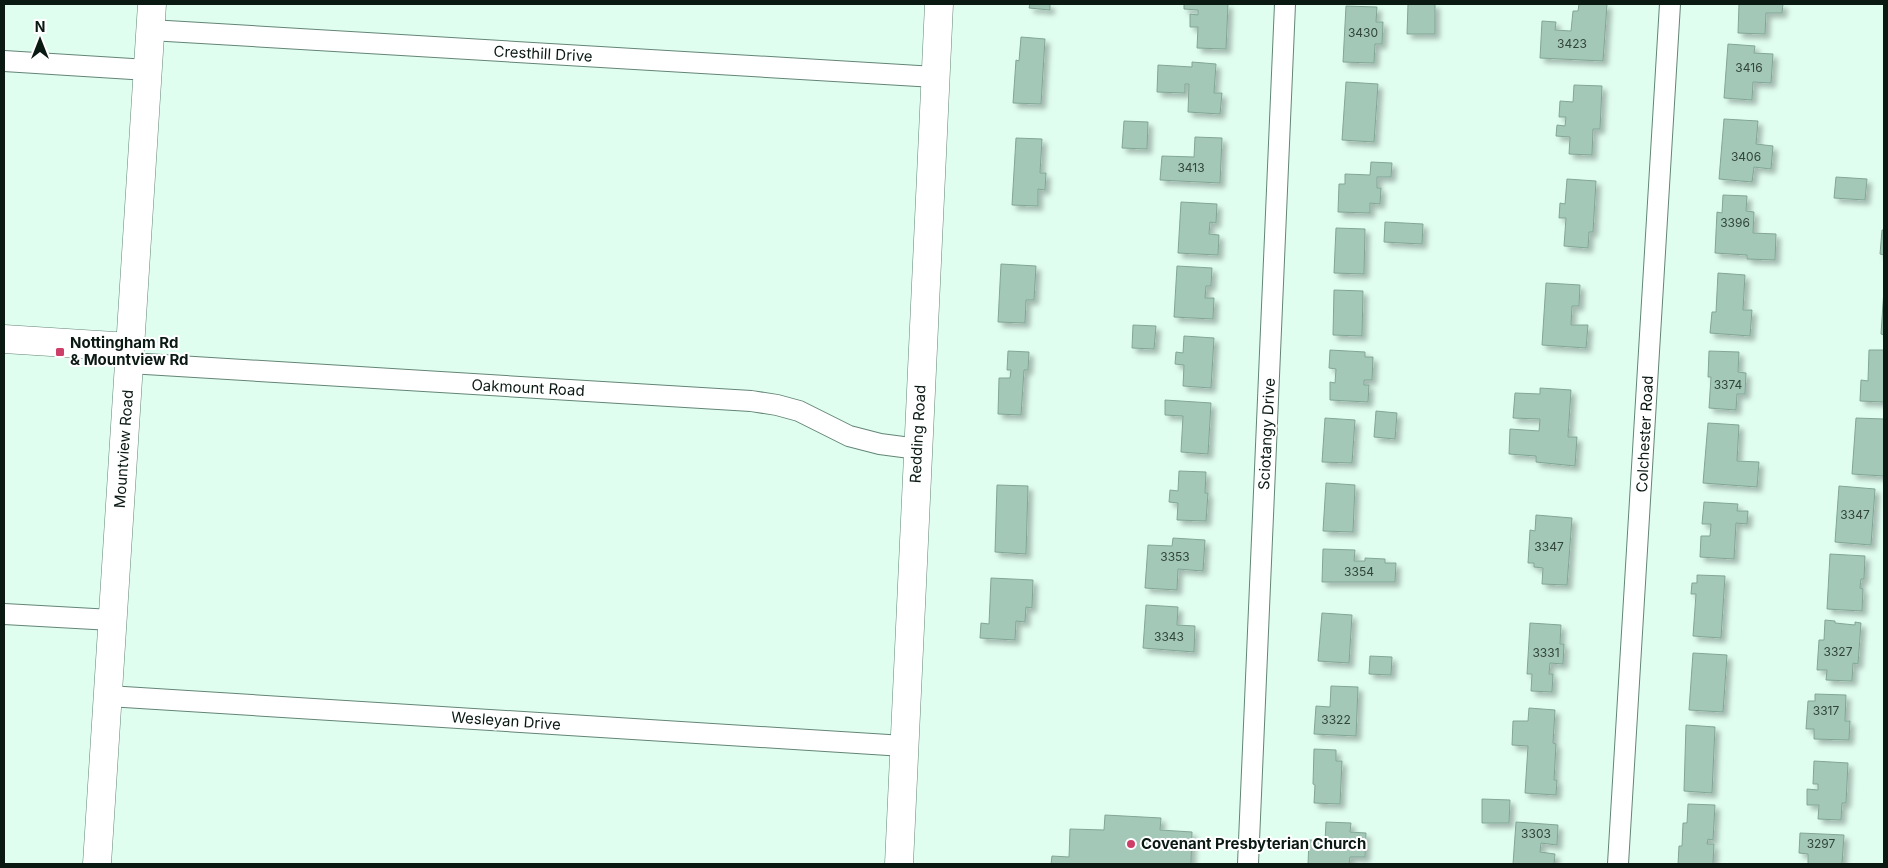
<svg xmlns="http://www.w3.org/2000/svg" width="1888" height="868" font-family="Inter,sans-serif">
<defs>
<filter id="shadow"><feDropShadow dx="4.5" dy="4.5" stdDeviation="2.5" flood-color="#0004"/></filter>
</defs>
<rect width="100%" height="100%" fill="#e0fef0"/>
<path fill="#a3c8b7" stroke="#82a695" filter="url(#shadow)" d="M1030 4H1050V10L1029 8Z
M1184 4H1228L1226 49 1197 48 1198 27H1190V14L1198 15V10L1184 9Z
M1408 4H1435V34H1407Z
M1579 4H1607L1603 61 1540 58 1542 21 1556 22 1555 30 1571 31 1573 11H1578Z
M1739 4H1783L1782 13H1766L1765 34 1738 33Z
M1346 6 1377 7 1376 22H1383L1382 44H1375L1374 63 1343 62Z
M1021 37 1045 39 1041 104 1013 103 1016 60 1019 61Z
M1728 44 1755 46 1754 53 1773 54 1771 83 1753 82 1752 100 1724 98Z
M1192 62 1216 64 1214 93H1222L1220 114 1188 112 1189 84H1185V93L1157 92 1158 65 1192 67Z
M1346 82 1378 84 1374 142 1342 140Z
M1574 85 1602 86 1600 129H1593L1592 155 1569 154 1570 137 1556 136 1557 125 1565 126 1566 117H1559L1560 101 1573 102Z
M1724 119 1758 121 1756 144 1773 146 1771 169 1754 167 1752 182 1719 179Z
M1124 121 1148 122 1147 149 1122 148Z
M1195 137 1222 138 1220 183 1160 180 1162 156 1194 157Z
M1016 138 1042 139 1040 173H1046L1045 190 1038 189V206L1012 205Z
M1371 162 1392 163 1391 177H1377V188H1381L1380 204 1370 203V213L1338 212 1339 184H1345V174L1370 175Z
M1836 177 1867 179 1865 200 1834 198Z
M1567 179 1596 181 1593 232H1589L1588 248 1564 246 1566 218H1559L1560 203 1565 204Z
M1723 195 1747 196 1746 211 1754 212 1753 233 1776 234 1775 260 1747 259V255L1715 253 1717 212 1722 213Z
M1181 202 1217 204 1216 223 1210 222 1209 234 1219 235 1218 255 1178 253Z
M1385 222 1423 224 1422 244 1384 242Z
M1336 228 1365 229 1364 274 1334 273Z
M1882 230H1884V255L1880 254Z
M1001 264 1036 266 1034 300H1026L1025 323 998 322Z
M1177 266 1212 268 1211 286H1206L1205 298H1214L1213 319 1174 317Z
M1718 273 1745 275 1743 310H1752L1750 336 1710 333 1712 312H1716Z
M1546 283 1580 285 1579 306H1572L1571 325H1588L1586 348 1542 345Z
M1884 289V335L1881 334Z
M1334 290 1363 291 1362 336 1333 335Z
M1133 325 1156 326 1154 349 1132 348Z
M1184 336 1214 338 1211 388 1183 386 1184 365 1175 364 1176 352 1183 353Z
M1330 350 1365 352V357H1373L1372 380H1364V385H1369L1368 402 1330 400V382L1335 383 1336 369 1329 368Z
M1869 350H1884V402L1860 401 1861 380 1868 381Z
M1008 351 1029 352 1028 370H1024L1021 415 998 414 999 378H1010L1011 370H1007Z
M1709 351 1739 352 1738 372 1746 373 1745 394H1737L1736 410 1709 408 1711 377H1708Z
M1540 388 1571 390 1568 437H1577L1575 466 1536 462V456L1509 454 1510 429 1539 431 1540 419 1513 418 1515 393 1540 394Z
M1165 400 1211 403 1208 454 1181 452 1183 416 1165 415Z
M1376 411 1397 413 1395 439 1374 437Z
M1325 418 1355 420 1352 463 1322 462Z
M1856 418 1884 419V476L1852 474Z
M1708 423 1739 425 1737 461 1759 462 1757 487 1703 483Z
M1179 471 1206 472 1205 493H1208L1206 521 1177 520 1178 503 1169 502 1170 490 1178 491Z
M1326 483 1355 485 1353 532 1323 531Z
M997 485 1028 486 1026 554 995 552Z
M1839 486 1875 489 1871 545 1835 542Z
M1704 502 1738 504 1737 511H1748L1747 524 1736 523 1734 559 1700 557 1701 536H1710L1711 524H1702Z
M1536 515 1572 518 1567 585 1542 584 1543 568 1534 567V563H1528L1530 530 1535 531Z
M1173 538 1205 540 1203 571 1178 569 1177 590 1145 588 1148 545 1172 546Z
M1323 549 1355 550 1354 561H1365V558L1385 559V563H1396L1395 582H1322Z
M1830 554 1865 556 1864 579H1861L1860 588 1863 589 1862 611 1827 609Z
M1697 575 1725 576 1721 638 1693 636 1696 594H1691L1692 583H1697Z
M991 578 1033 580 1032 608 1026 607 1025 622 1016 621 1015 640 980 638 981 623 989 624Z
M1146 605 1178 607 1177 625 1195 626 1194 652 1143 648Z
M1322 613 1352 615 1349 663 1318 661Z
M1825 620 1835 621V623L1855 625V622L1861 623 1858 664 1853 663 1852 681 1826 680 1827 670H1817L1819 640H1824Z
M1530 623 1561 625 1560 644H1564L1563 664 1550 663 1549 674H1553L1552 692 1531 691 1532 674H1527Z
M1693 653 1727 655 1723 712 1689 710Z
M1370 656 1392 657 1391 675 1369 674Z
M1331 686 1358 687 1356 736 1314 734 1316 706 1330 707Z
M1815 694 1846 695 1845 721H1850L1849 740 1814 739V729H1806L1808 701H1815Z
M1529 708 1555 710 1553 743 1556 744 1554 780H1557L1556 795 1525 793 1528 746 1512 745 1513 721H1528Z
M1686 725 1715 727 1712 793 1684 791Z
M1314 749 1336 750V761H1342L1340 804 1314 803 1315 785 1313 784Z
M1814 761 1848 763 1846 803H1842L1841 820 1818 819 1819 805H1807V789L1818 790V784H1813Z
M1482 799 1510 800 1509 823H1482Z
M1688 804 1715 805 1713 840 1708 839 1707 844H1714L1713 864H1678L1679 846H1682L1683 823H1687Z
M1105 815 1161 818 1160 830 1192 832 1191 864H1051L1052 856 1069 857 1070 829 1104 830Z
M1326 822 1351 823 1350 832 1366 833 1365 857H1350L1349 864H1308L1309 840 1325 841Z
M1516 822 1558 825 1557 845 1541 843 1540 852 1555 854 1554 864H1513Z
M1800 833 1844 835 1842 864H1808V854L1799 853Z"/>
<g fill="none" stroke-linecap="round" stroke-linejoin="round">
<g stroke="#638576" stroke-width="22">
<path id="street" d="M150 30 935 77
M4 61 148 70
M129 363 751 401 777 405 799 411 849 436 880 444 918 449
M4 614 112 620
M108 696 904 746
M1248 864 1285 4
M1618 864 1670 4"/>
</g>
<g stroke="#638576" stroke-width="29">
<path id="secondary" d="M4 339 130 347
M97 864 152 4
M899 864 939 4"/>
</g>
<use href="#street" stroke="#fff" stroke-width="20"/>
<use href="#secondary" stroke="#fff" stroke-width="28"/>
</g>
<g fill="#cd3f68" stroke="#fff" stroke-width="2">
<rect x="55" y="347" width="10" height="10" rx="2.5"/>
<circle cx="1131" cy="844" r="5"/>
</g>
<g text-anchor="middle" stroke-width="4" stroke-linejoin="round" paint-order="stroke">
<g font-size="12" fill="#31453c">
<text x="1363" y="37">3430</text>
<text x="1572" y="48">3423</text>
<text x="1749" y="72">3416</text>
<text x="1746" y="161">3406</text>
<text x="1191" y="172">3413</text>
<text x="1735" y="227">3396</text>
<text x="1728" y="389">3374</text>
<text x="1855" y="519">3347</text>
<text x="1549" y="551">3347</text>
<text x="1175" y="561">3353</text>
<text x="1359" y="576">3354</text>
<text x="1169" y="641">3343</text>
<text x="1838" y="656">3327</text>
<text x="1546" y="657">3331</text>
<text x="1826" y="715">3317</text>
<text x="1336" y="724">3322</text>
<text x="1536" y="838">3303</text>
<text x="1821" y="848">3297</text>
</g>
<g font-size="15" fill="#0b1913" stroke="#fff">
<text transform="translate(543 54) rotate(3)" y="5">Cresthill Drive</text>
<text transform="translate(528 388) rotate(3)" y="5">Oakmount Road</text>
<text transform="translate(918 434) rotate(-87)" y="5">Redding Road</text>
<text transform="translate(1267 434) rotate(-87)" y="5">Sciotangy Drive</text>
<text transform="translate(1645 434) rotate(-87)" y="5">Colchester Road</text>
<text transform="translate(124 449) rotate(-86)" y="5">Mountview Road</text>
<text transform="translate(506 721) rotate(4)" y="5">Wesleyan Drive</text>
</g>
<g font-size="15" font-weight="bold" fill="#0b1913" stroke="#fff" text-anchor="start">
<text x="70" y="348">Nottingham Rd<tspan x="70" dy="17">&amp; Mountview Rd</tspan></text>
<text x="1141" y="849">Covenant Presbyterian Church</text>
</g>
</g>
<rect width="1888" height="868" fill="none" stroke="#0b1913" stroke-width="10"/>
<g transform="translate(40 40)" stroke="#ffffff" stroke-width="4" paint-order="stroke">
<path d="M0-4L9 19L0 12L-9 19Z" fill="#0b1913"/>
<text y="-8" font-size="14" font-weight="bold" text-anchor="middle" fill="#0b1913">N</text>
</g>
</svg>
